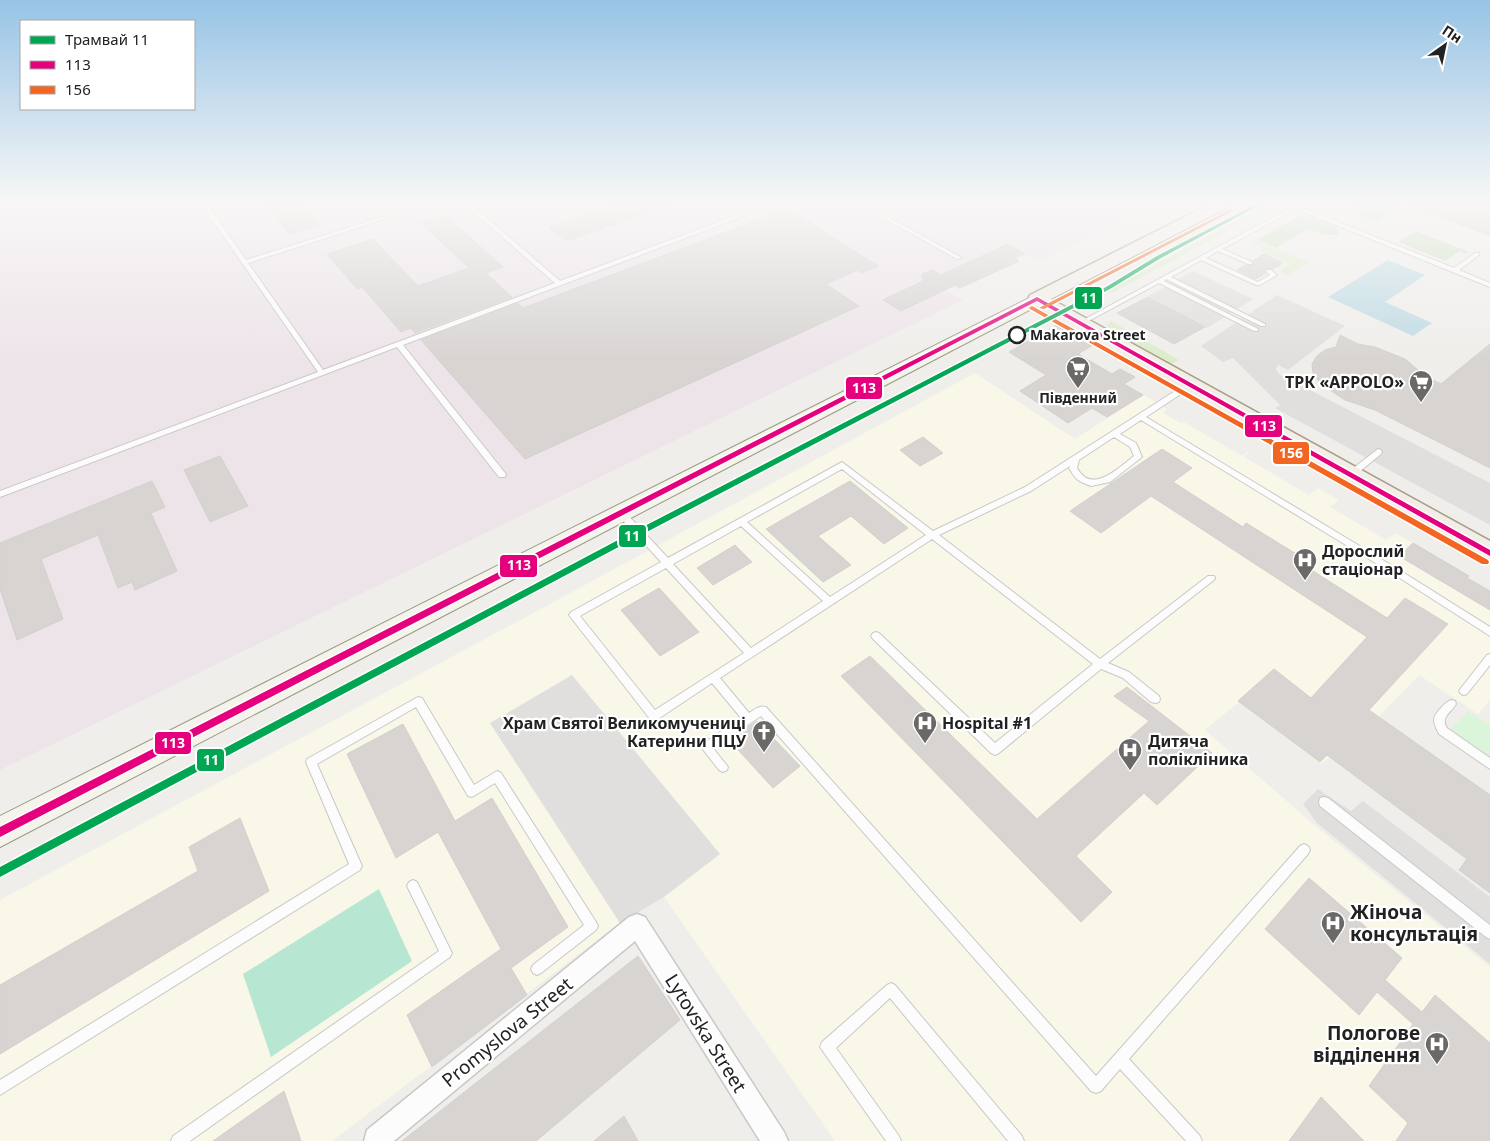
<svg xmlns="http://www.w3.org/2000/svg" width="1490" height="1141" font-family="'Noto Sans',sans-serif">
<rect width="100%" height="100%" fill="#f0eeeb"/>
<path fill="#ede4e9" d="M0 201H1166L1039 261 1025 254 1015 258 1019 261 960 288 955 285 946 290 963 300 0 770Z"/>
<path fill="#f8f7e8" d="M975 373 1075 439 1144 395 1167 409 1163 413 1181 423 1184 422 1242 456 1252 449 1244 457 1309 495 1318 488 1339 500 1330 507 1386 540 1395 533 1413 543 1399 556 1490 610V700L1478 714 1419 675 1378 717 1321 764 1239 702 1205 730 1312 823 1490 967V1141H835L664 897 720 854 490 723 620 923 332 1141H0V900L526 617Z"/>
<path fill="#ddeccb" d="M1273 201H1284L1112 293 1107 291Z
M1256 240 1308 262 1288 275 1279 271 1290 264 1261 251 1264 248 1251 243Z
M1111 321 1179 360 1171 364 1110 330 1107 325Z"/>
<path fill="#cbdec1" d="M1360 201H1408L1375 222 1345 210Z
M1299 216C1311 215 1334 221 1339 232L1337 235H1323L1307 229 1276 248 1257 240Z
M1416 231 1469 252 1466 254 1460 251 1445 261 1398 242Z"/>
<path fill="#daf5da" d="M1468 711 1490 726V762L1448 733Z"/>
<path fill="#b7e6d2" d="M379 889 412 961 271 1057 243 974Z"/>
<path fill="#e0dfde" d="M1193 271 1253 299 1207 328 1148 296Z
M1277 295 1345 326 1288 370 1278 365 1276 369 1279 374 1490 483V525L1275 408 1280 405 1233 358 1223 362 1201 346Z
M572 675 720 854 664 897 620 923 490 723Z
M1318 789 1351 811 1363 801 1490 897V964L1317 823 1303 804Z"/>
<path fill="#bfdbe3" d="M1388 260 1425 275 1385 302 1432 323 1413 336 1328 297Z"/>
<path fill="#d7d4d2" stroke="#d3d0cc" d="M262 201H287L294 208 304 205 321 225 290 234Z
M625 201H674V203L567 241 549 227Z
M1401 201H1490V236L1401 202Z
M785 207 878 266 862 273 858 270 826 284 859 306 525 459 421 340 518 303 523 308 769 216 767 214Z
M445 215 503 267 486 273 512 297 415 333 411 328 401 332 362 287 357 289 327 254 373 239 418 286 469 268 421 223Z
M1008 244 1025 254 1015 258 1019 261 960 288 955 285 901 311 883 300 923 281 922 274 932 270 941 275Z
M1264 254 1283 263 1273 269H1266V273L1256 279 1237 270 1245 265H1253V261Z
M1148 297 1205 327 1174 344 1117 313Z
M1057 325 1093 345 1078 354 1112 374 1120 369 1135 377 1124 384 1143 395 1107 417 1092 408 1068 423 1020 391 1046 375 1009 352Z
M1340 335 1358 344 1375 347 1405 359 1425 376 1441 384 1490 344V468L1375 410 1345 400 1321 384 1313 374 1312 364 1317 356 1325 350 1336 347Z
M923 437 943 453 920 466 900 450Z
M1162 449 1192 468 1173 482 1243 527 1246 523 1306 560 1302 564 1387 618 1405 598 1448 624 1369 710 1490 795V893L1459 870 1467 859 1327 755 1320 762 1238 701 1274 669 1311 698 1367 637 1151 496 1101 533 1070 511Z
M220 456 248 506 210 522 184 470Z
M152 481 165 507 151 513 177 571 135 590 132 582 118 588 98 535 41 559 63 619 17 640 0 589V543Z
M850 481 908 528 884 544 851 516 818 536 851 565 823 582 766 529Z
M1413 543 1469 576 1467 578 1490 591V610L1399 556Z
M735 545 752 562 713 585 697 568Z
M659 588 699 632 660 656 621 610Z
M870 656 1037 819 1149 721 1114 696 1127 687 1212 753 1157 805 1144 793 1076 856 1112 892 1081 922 841 676Z
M757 721 800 766 773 788 729 740Z
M403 724 455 821 492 798 568 927 511 968 527 995 432 1067 407 1015 501 949 438 832 396 858 347 754Z
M240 818 269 891 0 1054V985L198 871 189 847Z
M1309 878 1402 958 1385 980 1422 1012 1435 995 1490 1043V1141H1396L1408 1123 1369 1086 1413 1024 1377 992 1359 1015 1265 929Z
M638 956 680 1020 536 1141H402Z
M284 1091 301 1141H213Z
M1321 1097 1364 1141H1289Z
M624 1116 638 1141H594Z"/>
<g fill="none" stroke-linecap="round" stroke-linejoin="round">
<g stroke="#c9c8c7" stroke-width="2">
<path id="service" d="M199 201H205L246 260 433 201H441L248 263 323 370 555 283 461 201H467L560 281 775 201H783L403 345 505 473 506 475 505 477H499L397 347 0 497V491L318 372Z
M853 201H860L962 258 957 259Z
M1303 201H1310L1300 207 1454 268 1475 253H1479V255L1459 270 1490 283V287L1296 209 1222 249 1252 262V264H1248L1218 251 1206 258 1258 282 1270 275 1266 271 1267 270H1271L1277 275 1260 285H1256L1201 260 1171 277 1265 324V326H1261L1166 279 1164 281 1258 329V331H1254L1159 283 1081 325H1077L1076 324Z
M1186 384H1192L1193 386 1146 417 1401 571 1490 627V636L1395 575 1141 420 1120 434 1136 443 1142 457 1110 482 1091 486C1078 481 1076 480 1069 468L1070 466 1031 491 939 535 1100 659 1208 576H1214L1215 578 1214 580 1108 663 1129 672 1159 696 1160 699 1159 702 1155 703 1151 702 1123 678 1101 669 999 753 995 755 991 753 873 639 871 636 873 633 876 632 879 633 995 743 1093 664 932 539 720 678 749 713C754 710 759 705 766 707L1096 1076 1300 846 1304 844 1308 846 1310 850 1308 854 1129 1059 1200 1136 1202 1141H1186L1120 1069 1101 1091 1096 1093 1091 1091 761 716 713 748 728 767 727 770 723 772 719 770 701 747 702 744 741 718 712 683 658 719 654 720 650 719 569 615 571 612 661 562 618 515 617 513 618 511H624L668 558 842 462 933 531 1025 487ZM1114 437 1130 447 1134 456C1118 468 1092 495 1077 468L1079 460ZM842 469 926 535 830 597 747 522ZM741 526 823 601 751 648 673 564ZM666 568 744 653 655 710 580 616Z
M1378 449 1381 450 1382 452 1381 454 1353 477H1347L1346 475 1347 473Z
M1490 654V665L1467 694 1464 695 1461 694 1459 691 1461 688 1487 655Z
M418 697 422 698 474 785 497 771 501 773 596 922 598 926 596 930 541 973 537 975 533 973 531 969 533 965 584 925 495 783 472 797 468 796 416 707 317 764 362 866 360 870 0 1095V1080L349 864 306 762 307 759Z
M1451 700 1455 701 1456 704C1451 713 1440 717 1447 728L1490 758V769L1439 734C1433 722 1431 718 1441 708 1444 704 1447 702 1451 700Z
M1324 797 1328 798 1490 925V939L1486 937 1320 806 1319 802 1320 798Z
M413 880 417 882 450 949 452 953 450 957 190 1141H171L173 1136 439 951 407 886 409 882Z
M891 983 895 985 1022 1136 1024 1141H1008L890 998 836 1048 899 1136 901 1141H886L820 1047 822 1042 887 985Z"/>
</g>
<g stroke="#c9c8c7" stroke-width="3">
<path id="minor" d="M637 914 645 917 784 1132 788 1141H760L635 941 394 1141H364L367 1130 629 917Z"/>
</g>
<g stroke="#999a82" stroke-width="2">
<path id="secondary" d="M1037 294 1043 295 1046 299 1043 303 0 847V816Z"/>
</g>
<g stroke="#a79c86" stroke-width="3">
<path id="primary" d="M1216 201H1236L1234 204 1051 299 1490 541V563L1481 560 1030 303 1028 299 1030 295Z"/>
</g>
<use href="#service" fill="#fdfcfc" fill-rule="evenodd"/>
<use href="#minor" fill="#fdfcfc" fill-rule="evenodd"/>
<use href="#secondary" fill="#f4f4ed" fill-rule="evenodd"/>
<use href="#primary" fill="#f3ede7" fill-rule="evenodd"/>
<g stroke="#fff" stroke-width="3">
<path id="bus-1" d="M1037 297 1490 550V556L1037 301 0 837V827Z"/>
</g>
<g stroke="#fff" stroke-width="3">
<path id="bus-2" d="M1231 209 1235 210 1044 309 1039 308Z
M1032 306 1488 560 1489 562 1488 564H1482L1030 309 1029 308Z"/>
</g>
<use href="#bus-1" fill="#e5007d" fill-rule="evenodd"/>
<use href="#bus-2" fill="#f26522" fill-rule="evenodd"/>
<g stroke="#fff" stroke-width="3">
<path id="tram-1" d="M1262 201H1267L1161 258 1110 289 641 535 0 877V867L635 531 1106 287 1157 256Z"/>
</g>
<use href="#tram-1" fill="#00a651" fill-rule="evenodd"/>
</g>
<linearGradient id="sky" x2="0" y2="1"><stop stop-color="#97c4e6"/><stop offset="0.56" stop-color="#f8f7f6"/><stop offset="1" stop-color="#f8f7f6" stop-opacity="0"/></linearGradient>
<rect width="1490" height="361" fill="url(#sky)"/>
<defs>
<g id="supermarket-pin" transform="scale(1.25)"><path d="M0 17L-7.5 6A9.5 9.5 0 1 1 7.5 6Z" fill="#6a6968" stroke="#fff"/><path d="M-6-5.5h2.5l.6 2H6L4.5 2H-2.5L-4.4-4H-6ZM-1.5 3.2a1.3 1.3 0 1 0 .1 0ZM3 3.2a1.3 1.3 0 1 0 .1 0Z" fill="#fff"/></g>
<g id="hospital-pin" transform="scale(1.25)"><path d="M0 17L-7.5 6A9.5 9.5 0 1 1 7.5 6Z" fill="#6a6968" stroke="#fff"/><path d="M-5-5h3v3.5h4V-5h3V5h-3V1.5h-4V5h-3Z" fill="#fff"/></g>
<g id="church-pin" transform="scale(1.25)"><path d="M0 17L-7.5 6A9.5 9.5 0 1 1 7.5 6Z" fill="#6a6968" stroke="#fff"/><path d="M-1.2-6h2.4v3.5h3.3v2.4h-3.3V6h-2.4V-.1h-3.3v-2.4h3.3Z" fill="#fff"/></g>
</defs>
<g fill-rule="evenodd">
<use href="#supermarket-pin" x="1078" y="368"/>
<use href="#supermarket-pin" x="1421" y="382"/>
<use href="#hospital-pin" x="1305" y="560"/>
<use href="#hospital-pin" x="925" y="723"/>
<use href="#church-pin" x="764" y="732"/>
<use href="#hospital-pin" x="1130" y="750"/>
<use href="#hospital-pin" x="1333" y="923"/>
<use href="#hospital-pin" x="1437" y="1044"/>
</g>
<circle fill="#fff" stroke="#222" stroke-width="2.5" cx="1017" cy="335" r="8"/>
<g text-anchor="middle" stroke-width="4.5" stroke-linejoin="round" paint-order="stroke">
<g font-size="14" font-weight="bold" fill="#222" stroke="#fff" text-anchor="start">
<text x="1030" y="340">Makarova Street</text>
</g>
<g font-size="14" font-weight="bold" fill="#222" stroke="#fff">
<text x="1078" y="403">Південний</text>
</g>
<g font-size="16" font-weight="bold" fill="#222" stroke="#fff" text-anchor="start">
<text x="1404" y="388" text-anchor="end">ТРК «APPOLO»</text>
<text x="1322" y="557">Дорослий<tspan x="1322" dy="18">стаціонар</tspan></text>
<text x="746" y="729" text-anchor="end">Храм Святої Великомучениці<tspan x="746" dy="18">Катерини ПЦУ</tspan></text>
<text x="942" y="729">Hospital #1</text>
<text x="1148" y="747">Дитяча<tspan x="1148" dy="18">полікліника</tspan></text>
</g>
<g font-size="19" font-weight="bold" fill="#222" stroke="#fff" text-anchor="start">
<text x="1350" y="919">Жіноча<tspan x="1350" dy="22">консультація</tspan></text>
<text x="1420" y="1040" text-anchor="end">Пологове<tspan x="1420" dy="22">відділення</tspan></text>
</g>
<g font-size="19" fill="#222" stroke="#fff">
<text transform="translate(507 1032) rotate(-39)" y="7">Promyslova Street</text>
<text transform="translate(706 1033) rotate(58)" y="7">Lytovska Street</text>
</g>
</g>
<g stroke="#fff" stroke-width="2">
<rect x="1074" y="286" width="29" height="24" rx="5" fill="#00a651"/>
<rect x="845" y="376" width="38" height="24" rx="5" fill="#e5007d"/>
<rect x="1244" y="414" width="39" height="24" rx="5" fill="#e5007d"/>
<rect x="1272" y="441" width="38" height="24" rx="5" fill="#f26522"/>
<rect x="618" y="524" width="29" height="24" rx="5" fill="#00a651"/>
<rect x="499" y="554" width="39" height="24" rx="5" fill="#e5007d"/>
<rect x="154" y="731" width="38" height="24" rx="5" fill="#e5007d"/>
<rect x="196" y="748" width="29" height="24" rx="5" fill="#00a651"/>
</g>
<g font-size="14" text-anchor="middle" font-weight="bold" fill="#fff">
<text x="1089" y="303">11</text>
<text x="864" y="393">113</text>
<text x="1264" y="431">113</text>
<text x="1291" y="458">156</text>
<text x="632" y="541">11</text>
<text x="519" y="570">113</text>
<text x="173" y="748">113</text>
<text x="211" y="765">11</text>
</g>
<rect x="20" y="20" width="175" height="90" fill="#ffffff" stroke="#a7a7a7"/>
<rect x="30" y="36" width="25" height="8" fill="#00a651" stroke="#a7a7a7"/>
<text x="65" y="45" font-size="15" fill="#222222">Трамвай 11</text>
<rect x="30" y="61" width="25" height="8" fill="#e5007d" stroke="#a7a7a7"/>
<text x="65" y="70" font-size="15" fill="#222222">113</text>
<rect x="30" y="86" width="25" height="8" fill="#f26522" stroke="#a7a7a7"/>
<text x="65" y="95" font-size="15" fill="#222222">156</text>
<g transform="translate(1445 45) rotate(33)" stroke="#ffffff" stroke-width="4" paint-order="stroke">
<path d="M0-4L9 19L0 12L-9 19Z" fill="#222222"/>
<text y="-8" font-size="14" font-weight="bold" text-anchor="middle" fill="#222222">Пн</text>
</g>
</svg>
